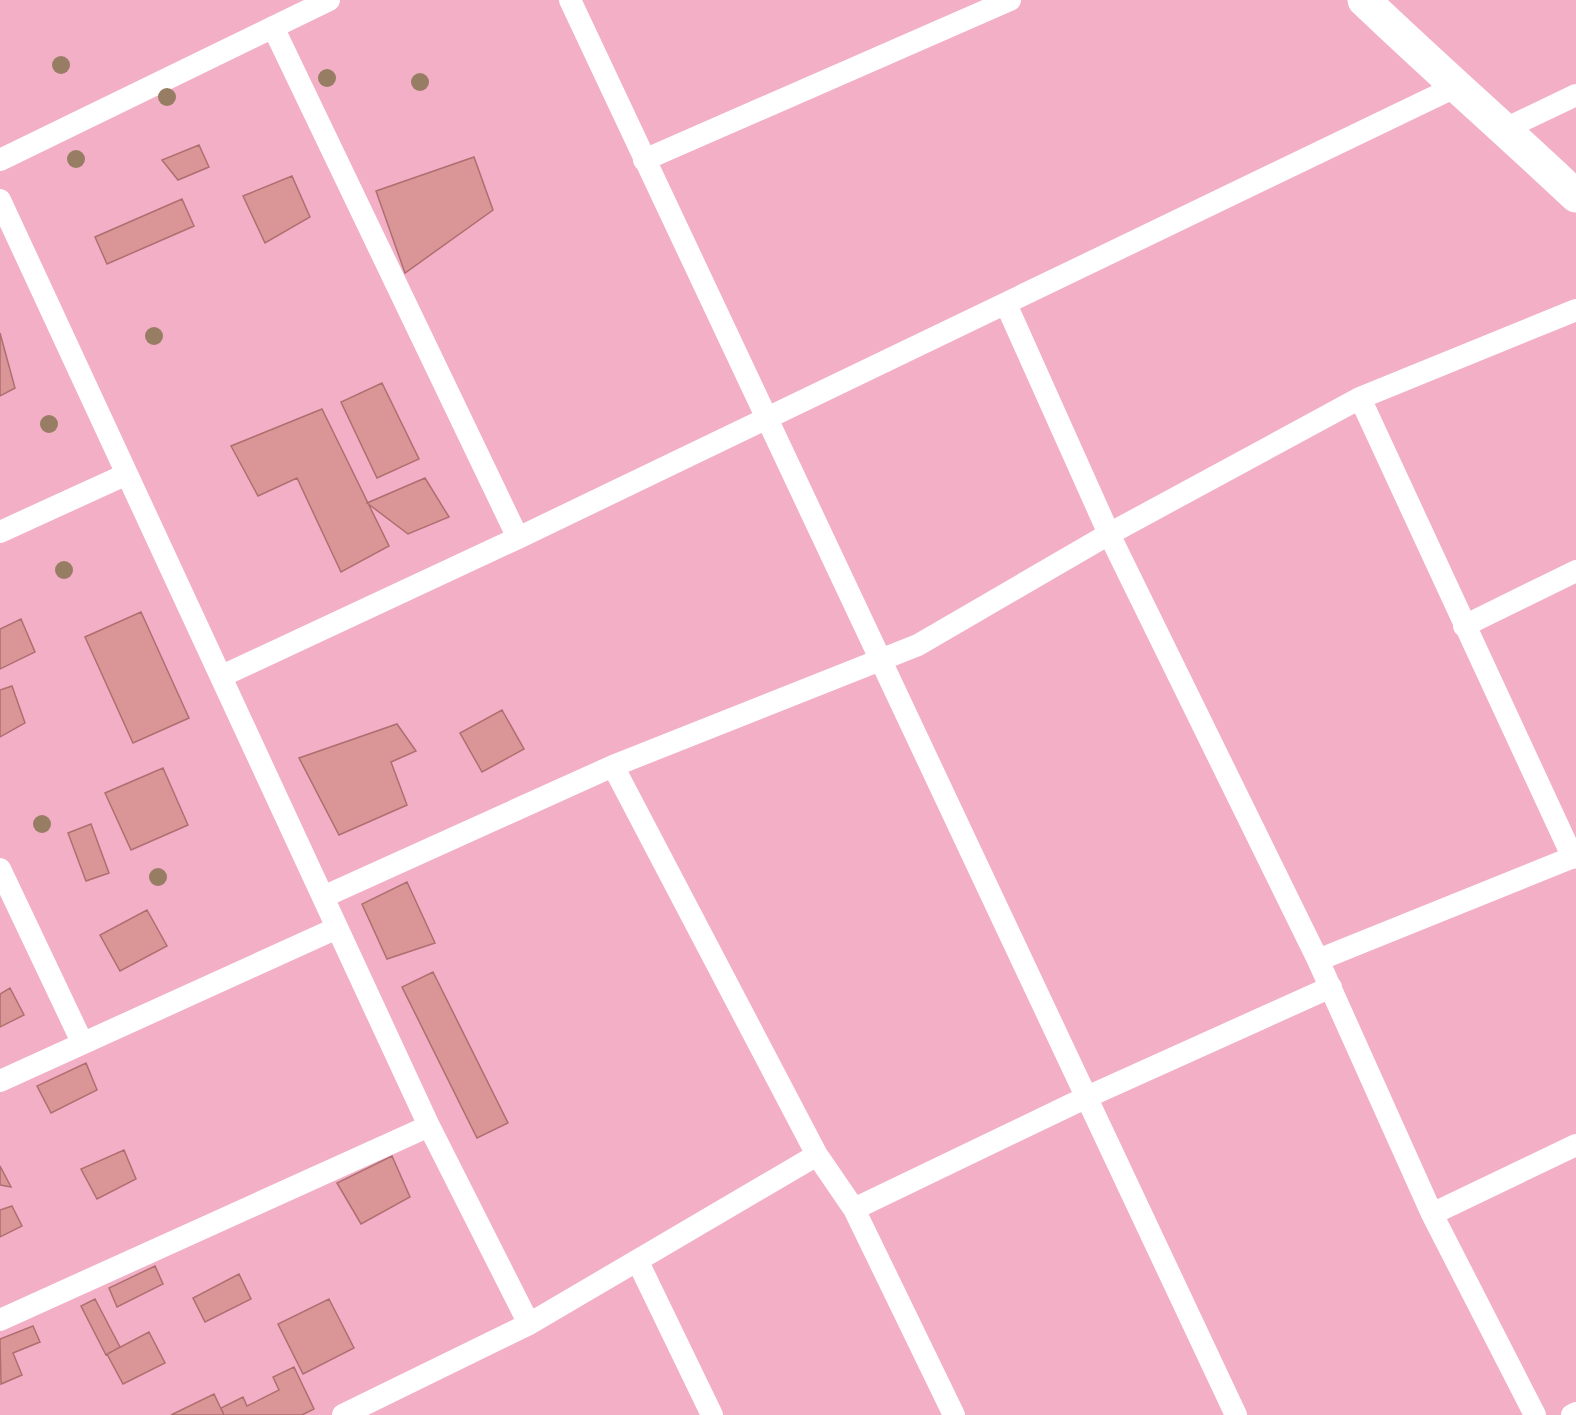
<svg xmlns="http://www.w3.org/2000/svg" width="1576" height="1415" font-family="'Source Sans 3',sans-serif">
<rect width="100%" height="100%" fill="#f2afc5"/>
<path fill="#da9697" stroke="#af6e70" stroke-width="1.5" d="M199 145 209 167 178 180 162 160Z
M474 157 493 210 405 273 376 191Z
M292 176 310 217 265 243 243 196Z
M182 199 194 226 107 264 95 237Z
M0 333 15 388 0 396Z
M382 383 419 459 377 478 341 402Z
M322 409 389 546 341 572 297 478 258 496 231 446Z
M425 478 449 517 408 534 367 503Z
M141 612 189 718 133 743 85 637Z
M21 619 35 652 0 669V629Z
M12 686 25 723 0 737V690Z
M502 710 524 749 482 772 460 733Z
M397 724 416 751 391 762 407 805 339 835 299 758Z
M163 768 188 825 131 850 105 793Z
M91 824 109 873 86 881 68 833Z
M407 882 435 943 387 959 362 904Z
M147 910 167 946 120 971 100 935Z
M433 972 508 1123 477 1138 402 987Z
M10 988 24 1015 0 1027V994Z
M86 1063 97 1090 51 1113 37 1086Z
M124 1150 136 1179 97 1199 81 1169Z
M392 1156 410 1197 361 1224 337 1183Z
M0 1166 11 1187 0 1185Z
M12 1206 22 1226 0 1237V1210Z
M155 1266 163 1284 117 1307 109 1288Z
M239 1274 251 1299 205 1322 193 1298Z
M95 1299 120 1347 106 1355 81 1306Z
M329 1299 354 1348 303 1374 278 1324Z
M33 1326 40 1342 13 1353 22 1375 1 1384 0 1339Z
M149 1332 165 1363 123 1384 107 1354Z
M294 1367 314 1409 302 1415H224L221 1408 243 1397 247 1406 279 1390 273 1377Z
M214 1394 224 1415H171Z"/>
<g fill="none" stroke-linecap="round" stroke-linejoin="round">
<path stroke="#fff" stroke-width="22" d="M570 0 1236 1415
M273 27 518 538
M1505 129 1576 95
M0 160 329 0
M644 160 1010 0
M0 200 429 1126 529 1324
M1006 304 1109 534 1318 960 1432 1214 1535 1415
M1360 398 1573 858
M0 532 127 474
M1464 626 1576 571
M222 676 518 538 1455 87
M613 766 817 1155 854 1209 954 1415
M0 869 82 1042
M323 897 613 766 918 645 1109 534 1360 398 1576 310
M1318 960 1576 856
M0 1081 337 928
M854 1209 1087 1097 1331 987
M1432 1214 1576 1145
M638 1262 712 1415
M0 1320 429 1126
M343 1415 529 1324 817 1155
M1572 1415 1576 1413"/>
<path stroke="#fff" stroke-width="33" d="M1364 0C1434 67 1506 130 1576 196"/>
</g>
<g fill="#967d63">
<circle cx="61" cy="65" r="9"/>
<circle cx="327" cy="78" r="9"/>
<circle cx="420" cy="82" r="9"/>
<circle cx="167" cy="97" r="9"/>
<circle cx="76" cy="159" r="9"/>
<circle cx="154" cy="336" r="9"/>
<circle cx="49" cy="424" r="9"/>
<circle cx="64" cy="570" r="9"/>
<circle cx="42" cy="824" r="9"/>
<circle cx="158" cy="877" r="9"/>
</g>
</svg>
